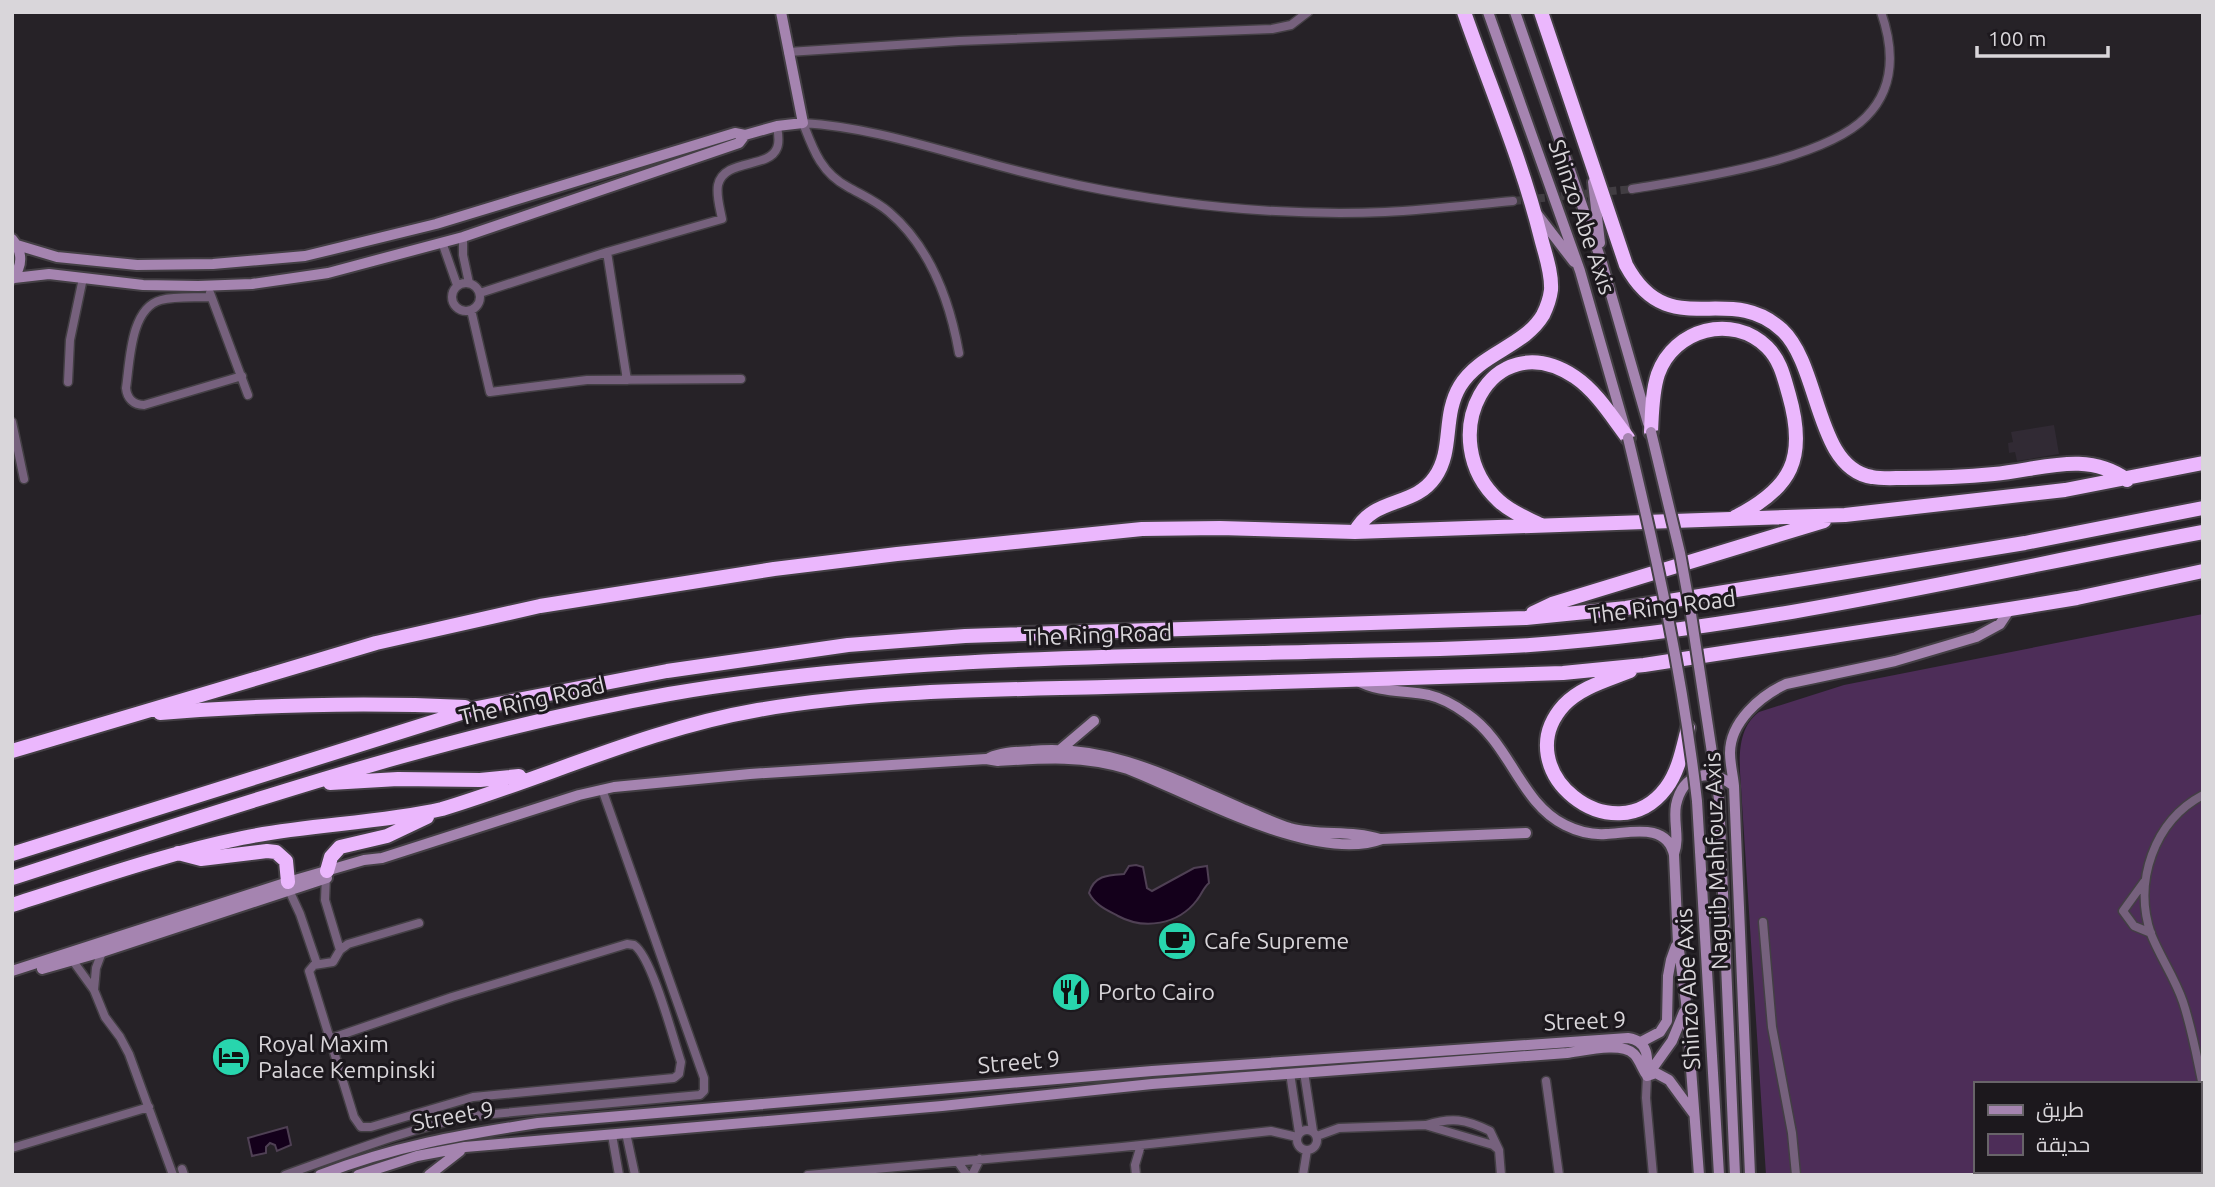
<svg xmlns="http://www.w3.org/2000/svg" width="2215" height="1187" font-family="Ubuntu,Cairo,sans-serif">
<rect width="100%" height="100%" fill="#262227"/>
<path fill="#312a34" d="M2054 425 2059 454 2017 461 2015 452 2009 453 2008 443 2013 442 2011 432Z"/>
<path fill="#4d2d58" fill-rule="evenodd" d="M2203 614V1175H1766L1742 803C1741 773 1732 732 1759 712L1844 685ZM1975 1084H2199V1171H1975Z"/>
<path fill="#14001b" stroke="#4f4054" stroke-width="2" d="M1136 865 1143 867 1147 888 1152 891 1194 868 1207 866 1209 883C1203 888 1202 894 1197 900 1178 925 1144 930 1118 916 1107 910 1095 905 1089 893 1094 875 1109 875 1124 874L1129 866Z
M287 1127 291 1145 277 1151 275 1145 270 1143 266 1147V1153L252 1156 248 1138Z"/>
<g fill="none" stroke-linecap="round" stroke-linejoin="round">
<path stroke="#413d42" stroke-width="8" stroke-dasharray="8 4" stroke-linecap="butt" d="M1513 201 1632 189"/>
<g stroke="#433f44" stroke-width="11">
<path id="street" d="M788 52 959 41 1272 29 1291 25 1308 12
M1632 189C1692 179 1823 161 1866 117 1895 88 1894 49 1881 12
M463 237V255L469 283
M442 242 457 285
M607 252 627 380
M452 297a14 14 0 1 1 28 0a14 14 0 1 1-28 0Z
M210 293 248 395
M480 293 607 252 722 219C720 208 716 196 718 185 724 158 769 169 777 148 780 142 778 133 777 126
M211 297C195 298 176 296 161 300 130 308 130 362 126 388 127 398 133 405 144 405L242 376
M471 310 490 392 587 380 741 379
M959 353C950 302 930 247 889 212 876 201 862 195 848 187 821 173 813 149 803 123 867 127 925 146 985 162 1016 171 1047 178 1078 185 1179 206 1283 216 1385 212 1428 210 1470 205 1513 201
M68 382 70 340 83 278
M12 422 24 479
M2203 795C2154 821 2133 882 2151 934 2160 957 2175 978 2183 1002 2192 1029 2197 1058 2203 1086
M326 875 325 900 340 950
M2144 882 2123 911 2134 926 2151 933
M288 888 300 914 317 964
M1763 922 1772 1027 1792 1133 1796 1175
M73 961 94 990 105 1017 120 1037 129 1054 173 1175
M94 990 96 968 102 952
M329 1039 452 997 627 944 634 945C652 957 673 1038 681 1062L679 1074 674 1078 473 1097 371 1127H361L354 1117 309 971 314 965 333 962 340 950 348 944 419 923
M1304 1072 1313 1131
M1290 1073 1299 1133
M1647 1076 1646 1098 1653 1175
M1546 1081 1559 1175
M1426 1125C1452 1117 1465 1119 1490 1131L1499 1150
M1297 1140a10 10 0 1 1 20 0a10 10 0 1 1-20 0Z
M626 1133 635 1175
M612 1135 619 1175
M1317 1136 1339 1128 1425 1125 1493 1145 1499 1150 1501 1175
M12 1148 149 1107
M958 1162 967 1175
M182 1169 184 1175
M285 1175C347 1153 407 1129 471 1116L700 1095 704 1091V1078L602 789
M808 1175 1122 1147 1271 1131 1297 1137
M972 1175 980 1159
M1136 1175 1135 1165 1141 1145
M1303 1175 1307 1150"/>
</g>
<g stroke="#433f44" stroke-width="14">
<path id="secondary" d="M1488 12 1580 271 1626 432
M1515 12 1602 263 1648 423
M1593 182 1600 243
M1537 214 1574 262
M12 239C23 252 23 266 12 279
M17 245 57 257 137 265 213 264 305 256 436 224 735 133 745 135 777 126 803 123 781 12
M14 278 49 274 143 285 198 286 252 284 328 273 463 237 739 143 745 135
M1356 680C1380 693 1403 690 1429 695 1442 698 1456 706 1467 714 1511 744 1520 803 1565 825 1577 831 1592 835 1606 834 1630 833 1667 822 1674 855L1678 943 1686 1002 1699 1175
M1061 749 1094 721
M989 758C1002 752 1017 752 1031 751 1108 743 1176 780 1245 810 1260 816 1274 823 1290 828 1319 836 1351 830 1380 839
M1719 799 1735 1175
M1697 801 1719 1175
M1674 854C1680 838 1673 822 1676 805 1683 773 1710 767 1734 786
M42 969 102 952 327 878
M12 971 288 882 364 860 382 858 579 795 614 787 750 774 986 759 998 761C1043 758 1084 755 1128 769 1192 794 1315 864 1382 839L1526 833
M1641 1042 1660 1032 1667 1021 1668 976 1671 960 1676 946
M1647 1076 1672 1041 1684 1012
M1647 1076 1656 1073 1669 1080 1694 1114
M320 1175C395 1146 459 1135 538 1123L1152 1071 1628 1038C1649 1041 1648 1058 1647 1076
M358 1175 417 1156 465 1147 942 1106 1152 1084 1567 1053C1583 1051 1622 1041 1634 1054 1639 1059 1642 1068 1646 1074
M429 1175 460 1151
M1750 1175 1734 786C1733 775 1730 764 1730 753 1730 722 1760 696 1786 684L1895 661 1976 637 2000 624 2010 609"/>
</g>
<g stroke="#433f44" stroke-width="18">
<path id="highway" d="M1541 12 1626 265C1669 345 1728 280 1782 330 1821 367 1815 468 1872 477 1882 479 1894 478 1904 478 1934 478 1964 477 1994 474 2040 470 2086 450 2127 480
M1651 432C1652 413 1652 392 1658 374 1674 329 1732 313 1767 347 1781 361 1784 378 1789 395 1807 458 1792 488 1735 517
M1541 525C1527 518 1512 513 1499 501 1432 440 1490 321 1575 377 1597 392 1612 417 1628 438
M1355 532C1374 496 1414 508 1435 477 1454 450 1442 416 1460 386 1480 353 1524 347 1543 315 1547 307 1550 298 1551 290 1552 272 1545 254 1541 238 1522 161 1490 87 1464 12
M1533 613 1552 604 1824 521
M1630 671C1608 680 1581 687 1564 705 1505 770 1614 857 1666 788 1679 771 1683 747 1688 728
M160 713C261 705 364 702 465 707
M12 751 376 643 540 606 774 569 897 554 1142 529 1220 528 1355 532 1845 515 2065 490 2203 463
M330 783 398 779 480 780 519 776
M178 853 201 859 267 851 276 852 286 861 288 882
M12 854 477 708 667 671 848 645 965 636 1526 618 1626 608 2025 543 2203 508
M327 871 331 857 340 847 387 836 427 817
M12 878C229 808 445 734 669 694 877 658 1096 657 1306 652 1380 650 1455 650 1530 645 1757 629 1979 574 2203 532
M12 905C88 881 164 854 242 838 308 824 376 824 442 809 548 777 648 729 758 710 873 690 990 690 1106 687 1258 682 1411 679 1563 673L1644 665 2010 609 2077 598 2203 571"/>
</g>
<use href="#street" stroke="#76617d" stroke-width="8"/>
<use href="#secondary" stroke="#a584b0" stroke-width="10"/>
<use href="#highway" stroke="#ebb7fd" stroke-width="14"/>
<g stroke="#433f44" stroke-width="14" stroke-linecap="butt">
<path id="secondary-bridge" d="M1651 432 1680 553 1691 614 1719 799
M1628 438C1657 558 1683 678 1697 801"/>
</g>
<use href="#secondary-bridge" stroke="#a584b0" stroke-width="10"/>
</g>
<defs>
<g id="cafe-disc" transform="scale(2.0125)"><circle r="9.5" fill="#28d5ad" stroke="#1c181d"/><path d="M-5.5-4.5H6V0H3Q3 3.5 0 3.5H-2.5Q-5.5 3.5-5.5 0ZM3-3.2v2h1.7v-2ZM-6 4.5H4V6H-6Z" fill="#111"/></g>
<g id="restaurant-disc" transform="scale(2.0125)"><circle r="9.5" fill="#28d5ad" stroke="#1c181d"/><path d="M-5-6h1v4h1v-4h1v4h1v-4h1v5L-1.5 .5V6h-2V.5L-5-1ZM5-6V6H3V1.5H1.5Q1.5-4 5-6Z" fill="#111"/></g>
<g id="hotel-disc" transform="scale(2.0125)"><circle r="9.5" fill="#28d5ad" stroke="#1c181d"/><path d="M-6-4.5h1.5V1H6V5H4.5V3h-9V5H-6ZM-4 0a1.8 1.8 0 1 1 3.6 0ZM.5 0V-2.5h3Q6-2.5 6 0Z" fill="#111"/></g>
</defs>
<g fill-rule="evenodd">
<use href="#cafe-disc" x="1177" y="941"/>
<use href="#restaurant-disc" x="1071" y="992"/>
<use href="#hotel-disc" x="231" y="1057"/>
</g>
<g text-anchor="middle" stroke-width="6" stroke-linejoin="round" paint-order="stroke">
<g font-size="23" fill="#d9d6da" stroke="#1c181d">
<text transform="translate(1582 217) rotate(71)" y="8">Shinzo Abe Axis</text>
<text transform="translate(1662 607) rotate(-7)" y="8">The Ring Road</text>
<text transform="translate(1098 635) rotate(-2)" y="8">The Ring Road</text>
<text transform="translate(532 701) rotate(-13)" y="8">The Ring Road</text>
<text transform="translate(1716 861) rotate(-92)" y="8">Naguib Mahfouz Axis</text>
<text transform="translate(1688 989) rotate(-93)" y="8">Shinzo Abe Axis</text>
<text transform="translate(1585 1021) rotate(-2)" y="8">Street 9</text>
<text transform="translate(1019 1062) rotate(-5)" y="8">Street 9</text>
<text transform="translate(453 1116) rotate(-10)" y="8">Street 9</text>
</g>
<g font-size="23" fill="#d9d6da" stroke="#1c181d" text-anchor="start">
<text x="1204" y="949">Cafe Supreme</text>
<text x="1098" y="1000">Porto Cairo</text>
<text x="258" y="1052">Royal Maxim<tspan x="258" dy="26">Palace Kempinski</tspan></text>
</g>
</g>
<rect width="2215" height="1187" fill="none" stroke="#d9d6da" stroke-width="28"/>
<rect x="1974" y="1082" width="228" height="91" fill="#1c181d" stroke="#686469" stroke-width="2"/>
<rect x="1988" y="1105" width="35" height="10" fill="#a584b0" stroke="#686469" stroke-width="2"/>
<text x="2036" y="1117" font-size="21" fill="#d9d6da">طريق</text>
<rect x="1988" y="1134" width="35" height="21" fill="#4d2d58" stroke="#686469" stroke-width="2"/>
<text x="2036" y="1152" font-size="21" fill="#d9d6da">حديقة</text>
<path d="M1977 46v10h131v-10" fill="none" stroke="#d9d6da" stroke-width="3.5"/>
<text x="1988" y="46" font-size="21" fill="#d9d6da" stroke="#1c181d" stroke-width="5" paint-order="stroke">100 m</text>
</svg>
